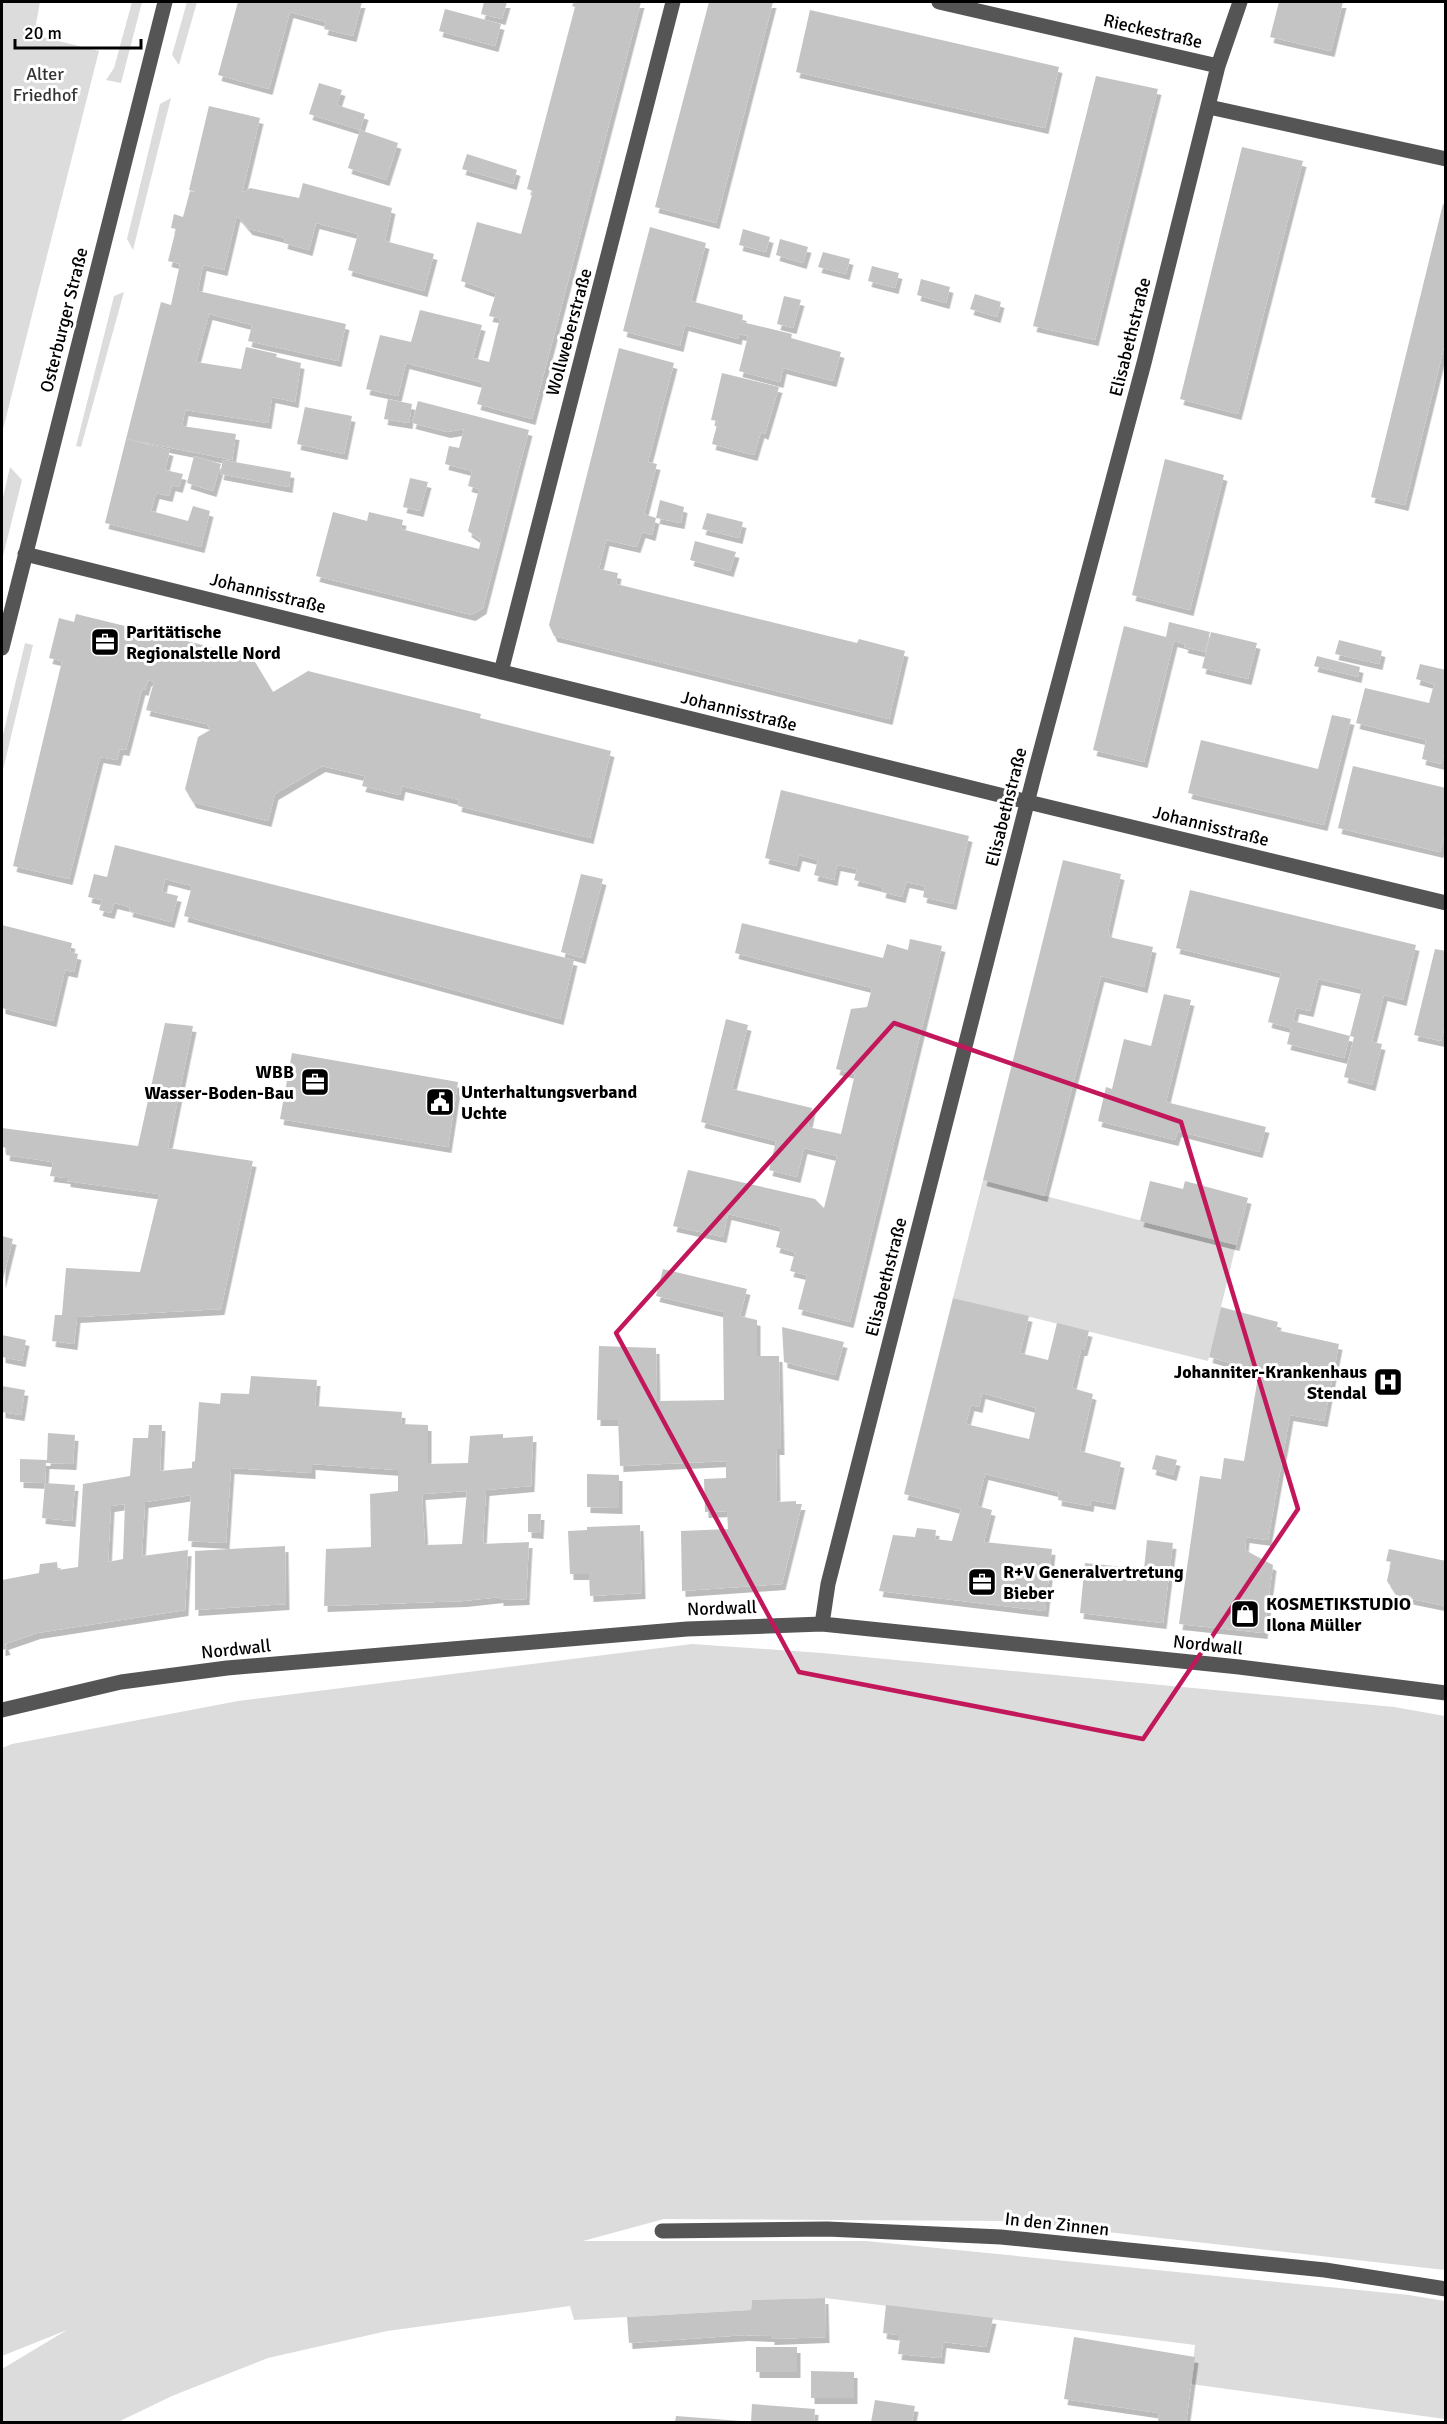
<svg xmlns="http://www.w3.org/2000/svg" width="1447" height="2424" font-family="Signika,sans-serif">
<defs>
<filter id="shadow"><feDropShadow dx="3.5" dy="6" stdDeviation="0" flood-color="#0004"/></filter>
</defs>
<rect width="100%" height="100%" fill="#fff"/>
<path fill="#dcdcdc" d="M2 2H40L34 35 99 51 2 433Z
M132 2H142L121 83 106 80 114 68Z
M187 2H197L179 65 172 55Z
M171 98 133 250 127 239 160 104Z
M124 292 81 447 76 446 114 296Z
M10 467 22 480 2 560V502Z
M25 643 33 645 2 774V739Z
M983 1180 1236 1245 1208 1361 953 1298Z
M692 1644 822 1653 1394 1707 1445 1716V2270L1009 2221 664 2219 583 2241H866L1409 2295 1445 2301V2419L1191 2384 1195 2345 825 2298 752 2300 751 2310 574 2320 570 2306 387 2331 268 2358 172 2396 118 2422H2V2369L67 2330 2 2356V1748L12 1744 238 1701Z"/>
<path fill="#c4c4c4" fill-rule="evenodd" filter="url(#shadow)" d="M238 2 261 3 362 2 353 36 324 29 326 22 290 12 269 89 218 75Z
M484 2H507L502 19 481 14Z
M574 2H641L532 419 477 404 483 383 406 363 398 396 366 389 380 335 411 342 420 310 482 325 473 358 489 362 500 318 489 316 496 293 461 281 477 222 521 234 533 191 527 189 575 7 572 6Z
M709 2H773L716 223 655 207Z
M1279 2H1343L1331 51 1270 37Z
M445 9 501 24 495 46 439 31Z
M810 10 1059 67 1045 128 796 72Z
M1096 76 1158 89 1095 340 1033 326Z
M319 83 342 90 337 105 365 114 360 130 309 114Z
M209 106 260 118 242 193 250 188 299 198 303 183 392 208 385 241 434 254 424 291 348 270 358 234 316 223 309 250 284 243 285 238 249 229 237 215 224 270 203 265 198 291 346 324 338 361 248 341 252 325 209 314 196 362 241 369 246 347 277 354 276 357 301 363 295 402 272 397 268 423 185 410 182 426 236 434 232 460 126 439 161 302 171 305 180 264 168 261 176 229 171 228 174 214 183 217 190 191 199 193 189 190Z
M360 130 398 143 386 180 348 168Z
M1242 147 1303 161 1238 414 1180 399Z
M467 154 517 170 513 184 462 169Z
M1443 204 1446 205V339L1405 505 1371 497Z
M650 227 706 243 691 301 743 315 742 322 792 334 791 338 841 352 833 381 783 368 780 382 739 371 748 336 739 334 738 339 685 325 680 346 623 331Z
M743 229 770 237 766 252 739 245Z
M780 239 808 247 803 263 776 255Z
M823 252 850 259 846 274 818 267Z
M872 266 899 273 895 288 868 281Z
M921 279 950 287 946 303 917 295Z
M975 294 1001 302 997 317 970 309Z
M784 296 801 300 793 328 777 324Z
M619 348 674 363 648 462 657 464 644 514 656 518 652 535 642 532 637 547 606 540 599 569 618 573 616 584 857 643 859 639 905 651 889 719 554 636 549 625Z
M722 373 779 387 765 434 761 432 754 455 712 444 718 421 711 420Z
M388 399 412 404 409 423 384 419Z
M418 401 529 430 483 608 472 615 316 576 333 512 367 521 369 512 403 520 401 529 479 549 481 540 468 531 479 489 468 486 472 471 445 464 449 446 459 448 464 429 447 432 412 423Z
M305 407 352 416 344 454 297 444Z
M126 439 170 450 165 470 183 474 179 487 172 485 169 496 156 493 151 511 188 521 193 506 210 511 201 547 105 523Z
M194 456 221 464 213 491 187 483Z
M1165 459 1224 475 1190 610 1132 595Z
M223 460 291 472 289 487 220 474Z
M410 478 428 482 420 511 403 507Z
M660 500 684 507 681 523 656 518Z
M707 513 743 522 739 538 702 529Z
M695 541 736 552 730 571 690 560Z
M76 614 252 657 273 692 308 671 481 714 480 718 611 751 590 838 458 806 459 800 402 786 400 795 362 786 365 776 322 766 275 794 268 821 193 802 185 789 198 737 210 730 207 724 146 710 154 682 148 680 145 690 142 689 126 750 120 749 117 760 100 757 69 879 13 866 62 661 49 658 59 618 74 622Z
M1169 622 1210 632 1205 652 1184 647 1185 644 1174 641 1144 762 1093 750 1124 626 1166 637Z
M1211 632 1257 643 1248 679 1202 668Z
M1339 640 1382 651 1379 664 1335 654Z
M1317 656 1360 667 1358 677 1314 666Z
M1420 664 1446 670V749L1441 764 1422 759 1426 740 1356 723 1365 688 1429 703 1434 684 1416 679Z
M1332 715 1351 719 1324 825 1188 793 1201 740 1318 769Z
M1353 766 1446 788V829L1440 852 1338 828Z
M781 790 969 836 953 904 923 897 925 886 906 882 902 897 882 892 883 887 854 880 857 869 837 865 834 880 814 875 818 860 799 855 796 866 765 858Z
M115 845 574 960 560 1019 184 916 192 886 165 879 162 892 178 896 171 922 129 911 130 907 114 903 111 913 99 910 102 900 88 897 94 874 107 877Z
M1063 860 1121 874 1108 931 1110 932 1109 937 1153 947 1144 987 1101 976 1044 1196 983 1180Z
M581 874 603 879 582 958 561 952Z
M1190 890 1416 945 1403 1000 1384 995 1372 1042 1382 1044 1372 1085 1344 1077 1354 1037 1350 1036 1362 989 1318 979 1310 1011 1296 1008 1293 1021 1350 1036 1344 1058 1287 1044 1291 1028 1268 1022 1281 973 1176 948Z
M742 923 883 958 887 944 908 950 910 939 942 946 850 1322 798 1309 807 1275 790 1271 795 1252 776 1247 781 1227 728 1214 723 1237 673 1226 688 1170 815 1199 824 1208 837 1156 804 1148 797 1177 769 1170 776 1141 701 1122 726 1019 748 1025 732 1089 812 1108 808 1127 841 1134 855 1074 836 1069 851 1009 867 1007 872 988 735 953Z
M2 925 72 943 70 952 78 954 74 972 65 970 53 1021 2 1008Z
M1435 949 1446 951V1021L1441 1041 1414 1035Z
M1164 994 1191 1000 1166 1102 1266 1127 1259 1152 1178 1131 1175 1140 1098 1121 1106 1087 1112 1089 1124 1039 1151 1046Z
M165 1023 193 1026 168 1148 253 1161 221 1309 77 1317 74 1344 52 1341 55 1315H62L66 1268 140 1272 159 1194 67 1181V1178L50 1176 53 1162 6 1155 7 1148 2 1147V1128L138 1146Z
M292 1053 458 1082 448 1147 280 1119Z
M1150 1181 1183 1189 1185 1181 1248 1198 1236 1245 1140 1221Z
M2 1236 13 1239 2 1283Z
M663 1269 747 1289 740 1316 757 1320V1356H779L781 1449H776L777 1502 796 1501V1504H802L782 1584 682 1591 681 1531 728 1529 727 1511 705 1512 704 1479 726 1478V1461L620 1466 618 1420H597L599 1346 656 1348 657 1401 724 1400 723 1312 656 1296Z
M953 1298 1029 1316 1020 1353 1048 1360 1057 1323 1089 1331 1084 1350H1081L1072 1388 1093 1394 1080 1451 1121 1462 1112 1504 1091 1500 1090 1506 1058 1500 1059 1492 985 1474 977 1506 992 1510 984 1542 1052 1549 1045 1611 879 1591 893 1535 915 1537 917 1528 936 1530 935 1539 952 1541 961 1509 904 1494ZM982 1393 1036 1408 1029 1439 966 1424 971 1405 979 1407Z
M1221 1307 1278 1322 1276 1330 1339 1344 1324 1421 1290 1415 1268 1540 1246 1537 1245 1550 1273 1565 1264 1633 1179 1624 1200 1476 1221 1479 1224 1458 1244 1461 1259 1371 1209 1357Z
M782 1327 844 1342 835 1375 784 1362Z
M2 1335 26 1340 22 1361 2 1357Z
M251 1376 317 1380 315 1406 402 1412 401 1424 428 1425V1464L468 1463 470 1436 503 1434V1438L533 1436 531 1486 486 1490 484 1524 483 1544 529 1542 526 1599 500 1600V1597L463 1601 324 1606 326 1549 371 1547 370 1494 398 1491V1470L312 1464V1473L231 1468 226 1543 188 1541 191 1495 145 1502 142 1556 188 1550 185 1610 37 1633 5 1644 7 1649 2 1650V1580L39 1573 40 1564 57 1562 58 1570 78 1567 83 1484 130 1476 133 1438H148L149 1425H162L160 1471 192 1468V1462L195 1461 199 1402 220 1404 221 1393 249 1394ZM467 1491 462 1544 425 1545 422 1494ZM125 1504 123 1559 108 1562 111 1506Z
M2 1386 25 1390 21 1415 2 1412Z
M48 1433 75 1435 73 1464 46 1463 45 1483 20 1482V1459L47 1460Z
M1156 1455 1177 1460 1173 1475 1152 1469Z
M587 1474 619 1475V1508L587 1507Z
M45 1483 75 1485 72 1521 42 1518Z
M528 1514H541L540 1533 528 1532Z
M640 1525 642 1593 590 1596 589 1574H570L568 1531 587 1530V1527Z
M1147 1540 1173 1543 1163 1623 1080 1613 1085 1563 1144 1569Z
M285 1546 286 1604 195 1610V1551Z
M1389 1549 1446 1561V1606L1397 1596 1387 1581 1391 1562 1386 1561Z
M825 2298 826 2337 771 2339V2336L745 2335 629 2343 627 2317 751 2310 752 2300Z
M886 2305 993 2318 986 2347 943 2342 941 2358 898 2354 900 2340 898 2339V2335L883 2333Z
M1074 2337 1195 2357 1186 2422H1158L1159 2413 1064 2399Z
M756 2347H797V2372H756Z
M811 2371 854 2372V2398H811Z
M875 2400 915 2406 912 2422H871Z
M752 2404 815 2409 814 2422H751Z
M676 2416 741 2421V2422H675Z"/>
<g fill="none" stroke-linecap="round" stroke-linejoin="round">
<path stroke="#555" stroke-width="15" d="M939 2 1218 66
M1209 107 1446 159
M25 554 1028 802 1446 903
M2 648 165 2
M501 672 673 2
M822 1624 828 1584 1036 768 1144 363 1218 66 1240 2
M2 1710 121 1682 227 1668 687 1629 822 1624 1239 1667 1446 1693
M662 2231 827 2229 1001 2237 1325 2270 1446 2289"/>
</g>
<path fill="none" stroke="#c2185b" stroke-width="4.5" stroke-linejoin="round" d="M894 1023 1181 1122 1298 1509 1143 1739 799 1672 616 1333Z"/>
<defs>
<g id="office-square" transform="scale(1.5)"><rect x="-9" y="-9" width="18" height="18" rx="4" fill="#000" stroke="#fff"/><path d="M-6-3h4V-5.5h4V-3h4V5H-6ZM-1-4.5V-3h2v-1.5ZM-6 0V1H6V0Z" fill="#fff"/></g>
<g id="civic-square" transform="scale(1.5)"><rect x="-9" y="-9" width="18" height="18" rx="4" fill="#000" stroke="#fff"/><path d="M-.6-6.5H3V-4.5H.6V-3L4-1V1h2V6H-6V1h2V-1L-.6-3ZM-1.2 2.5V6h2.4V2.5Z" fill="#fff"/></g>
<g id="hospital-square" transform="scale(1.5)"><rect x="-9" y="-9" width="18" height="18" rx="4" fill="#000" stroke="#fff"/><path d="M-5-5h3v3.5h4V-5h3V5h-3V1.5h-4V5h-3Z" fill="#fff"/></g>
<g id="shop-square" transform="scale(1.5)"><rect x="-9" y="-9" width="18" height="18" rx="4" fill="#000" stroke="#fff"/><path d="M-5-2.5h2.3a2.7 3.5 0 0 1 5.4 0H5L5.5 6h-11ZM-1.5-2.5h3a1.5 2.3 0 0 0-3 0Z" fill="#fff"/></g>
</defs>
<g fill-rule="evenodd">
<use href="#office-square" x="105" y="642"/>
<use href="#office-square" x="315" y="1082"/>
<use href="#civic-square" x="440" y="1102"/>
<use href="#hospital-square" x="1388" y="1382"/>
<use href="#office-square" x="982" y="1582"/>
<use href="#shop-square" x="1245" y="1614"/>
</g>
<g text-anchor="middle" stroke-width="6" stroke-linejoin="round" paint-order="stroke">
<g font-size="18" fill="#000" stroke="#fff">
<text transform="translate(1153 31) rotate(13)" y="6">Rieckestraße</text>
<text transform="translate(64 320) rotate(-76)" y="6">Osterburger Straße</text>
<text transform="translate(569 332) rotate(-75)" y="6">Wollweberstraße</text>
<text transform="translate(1130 337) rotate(-76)" y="6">Elisabethstraße</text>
<text transform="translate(268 593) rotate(14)" y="6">Johannisstraße</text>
<text transform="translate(739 711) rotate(14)" y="6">Johannisstraße</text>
<text transform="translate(1006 807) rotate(-76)" y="6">Elisabethstraße</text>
<text transform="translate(1211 826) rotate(14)" y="6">Johannisstraße</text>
<text transform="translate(886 1277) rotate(-76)" y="6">Elisabethstraße</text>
<text transform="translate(722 1608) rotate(-2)" y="6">Nordwall</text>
<text transform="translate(1208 1645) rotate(6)" y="6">Nordwall</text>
<text transform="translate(236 1649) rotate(-6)" y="6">Nordwall</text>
<text transform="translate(1057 2224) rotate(6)" y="6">In den Zinnen</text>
</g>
<g font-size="18" fill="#333" stroke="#fff">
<text x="45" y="80">Alter<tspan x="45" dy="21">Friedhof</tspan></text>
</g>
<g font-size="18" font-weight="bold" fill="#000" stroke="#fff" text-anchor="start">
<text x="126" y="638">Paritätische<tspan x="126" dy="21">Regionalstelle Nord</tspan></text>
<text x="294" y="1078" text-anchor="end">WBB<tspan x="294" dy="21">Wasser-Boden-Bau</tspan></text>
<text x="461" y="1098">Unterhaltungsverband<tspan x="461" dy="21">Uchte</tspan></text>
<text x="1367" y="1378" text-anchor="end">Johanniter-Krankenhaus<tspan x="1367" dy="21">Stendal</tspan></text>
<text x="1003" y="1578">R+V Generalvertretung<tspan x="1003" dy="21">Bieber</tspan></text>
<text x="1266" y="1610">KOSMETIKSTUDIO<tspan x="1266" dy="21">Ilona Müller</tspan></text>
</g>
</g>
<rect width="1447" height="2424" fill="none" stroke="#000000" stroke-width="6"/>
<path d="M15 39v9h126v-9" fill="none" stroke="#000000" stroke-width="3"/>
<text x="24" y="39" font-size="18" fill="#000000" stroke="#ffffff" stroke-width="4.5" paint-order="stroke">20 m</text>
</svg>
